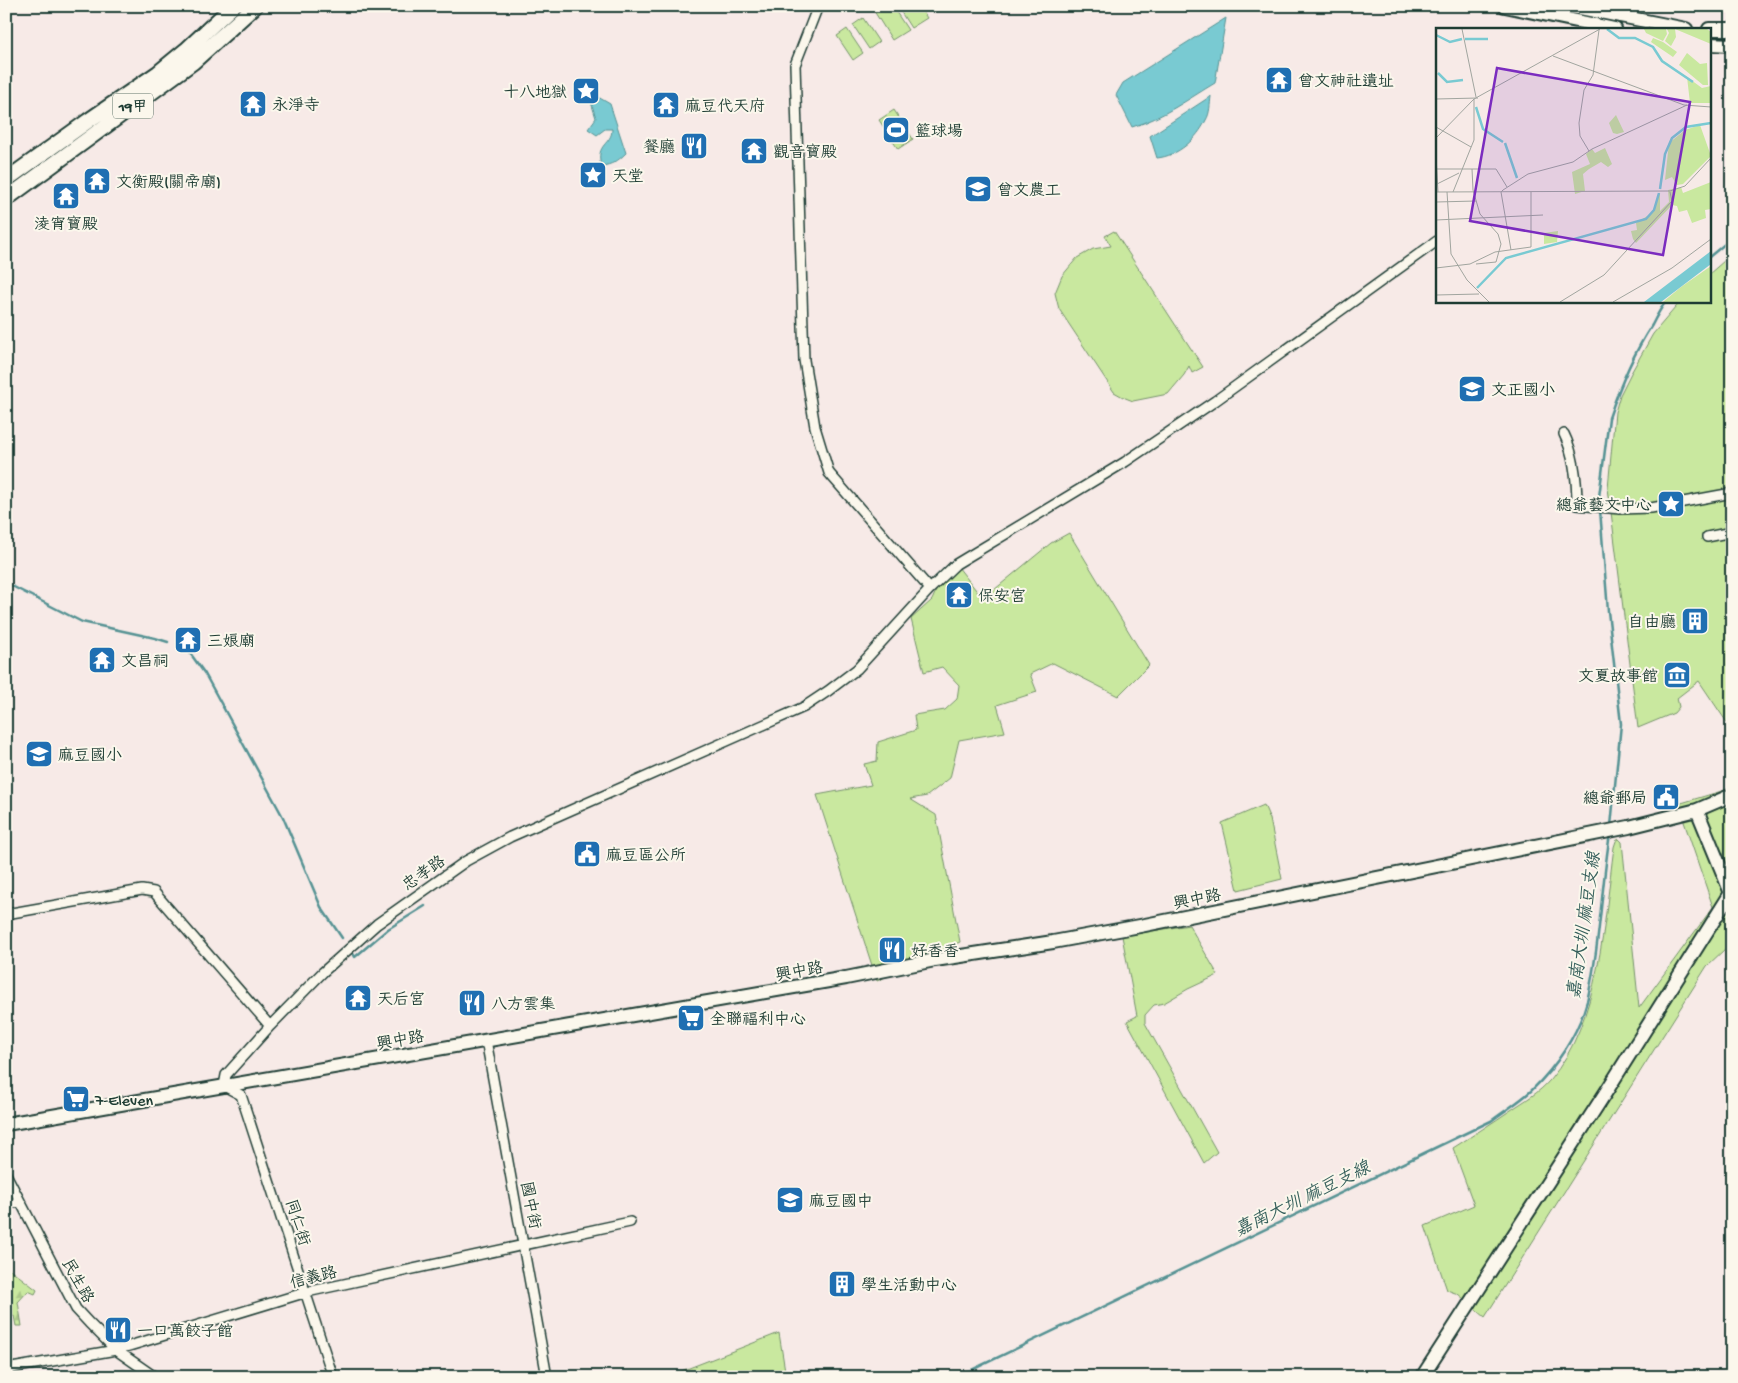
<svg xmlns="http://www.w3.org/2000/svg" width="1738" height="1383" font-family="'Gochi Hand','LXGW WenKai TC',sans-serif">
<defs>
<pattern id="forest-firs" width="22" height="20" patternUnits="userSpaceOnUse" patternTransform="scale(1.25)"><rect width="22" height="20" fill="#c9e89f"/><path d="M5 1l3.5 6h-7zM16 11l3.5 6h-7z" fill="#acc88a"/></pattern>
</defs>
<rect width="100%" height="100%" fill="#f7eae7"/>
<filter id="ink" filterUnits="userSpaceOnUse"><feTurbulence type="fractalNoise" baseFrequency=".02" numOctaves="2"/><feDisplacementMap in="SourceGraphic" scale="10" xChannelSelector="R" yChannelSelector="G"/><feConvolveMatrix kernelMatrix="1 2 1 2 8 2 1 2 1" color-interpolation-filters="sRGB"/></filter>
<g filter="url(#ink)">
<path fill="#c9e89f" stroke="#74926a" d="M881 6H892L908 30 892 40 874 11Z
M897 6H919L927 18 911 28Z
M863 18 879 42 869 49 853 25Z
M847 29 863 53 853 60 837 36Z
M894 110 913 139 898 149 879 120Z
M1114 231 1203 367 1192 373 1189 366 1184 375 1168 394 1133 401 1123 397 1114 392 1059 309 1055 293 1062 276 1077 258 1093 249 1111 246 1105 236Z
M1732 254V730L1699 681 1677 698 1679 707 1674 713 1638 728 1608 488 1615 412 1620 395 1631 373 1653 334 1681 301H1709V274Z
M1069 533 1149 665 1118 696 1053 663 1030 674 1037 692 997 705 1005 732 959 740 950 778 927 796 910 799 936 815 960 942 877 981 817 795 871 785 864 764 877 761 878 742 916 730 914 715 945 710 957 699 959 685 942 667 924 672 911 619 932 600 936 591 958 567 983 599 1051 543Z
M1732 788V939L1725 949 1707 966 1485 1317 1458 1294 1447 1290 1425 1226 1474 1205 1453 1148C1472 1136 1492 1123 1511 1110 1524 1101 1539 1093 1550 1080 1600 1021 1604 921 1614 847L1616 841 1619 839 1622 842 1639 1008 1713 907 1678 804Z
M1264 805 1270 819 1282 879 1238 890 1222 823Z
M1189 925 1218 975 1188 989 1164 1003 1154 1005 1145 1015V1023L1217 1152 1204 1163 1127 1021 1137 1016 1122 936Z
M779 1333 786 1377H666Z"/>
<path fill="url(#forest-firs)" stroke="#74926a" d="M6 1266 37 1290 35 1294 28 1291 18 1302 22 1326H16L14 1316 6 1318Z"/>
<path fill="#79cad2" stroke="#559293" d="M1226 18 1215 83C1188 99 1163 118 1132 127L1116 95 1123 83Z
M1211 96C1210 104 1210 114 1206 120 1197 139 1178 156 1157 158L1150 136Z
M598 97 610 104 626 153C618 161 612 165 601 166 595 143 612 145 612 129H605L597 135 588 129 596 118 590 99Z"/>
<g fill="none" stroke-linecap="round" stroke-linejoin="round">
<path stroke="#559293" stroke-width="2.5" d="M1709 257 1732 238
M6 583 82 622 155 638 168 642
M178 644 185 646 205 674 283 817 321 907 342 938
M1611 826 1621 724 1608 611 1599 497 1609 418C1620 385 1633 354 1652 325 1656 317 1661 308 1666 301
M351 950 355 957 388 929 425 906
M957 1377 1491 1121C1504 1111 1519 1102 1531 1091 1556 1067 1578 1035 1587 1001 1600 947 1601 889 1610 834"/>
<g stroke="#1f3d34" stroke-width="12">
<path id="street" d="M818 6 795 65 804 360 815 427 829 473 930 589
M1564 434C1575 456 1577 481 1577 505L1620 509 1651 508 1732 493
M1707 537 1732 532
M6 914 142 890 154 892 270 1026
M486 1040 547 1377
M6 1174 76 1309 89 1323 116 1350 155 1377
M6 1204 20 1202
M6 1369 116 1350 307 1292 630 1222
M333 1377 241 1095 224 1086 226 1075 270 1026 323 972 377 924 466 861 510 837 804 707 828 691 857 669 930 589 956 564 1125 462 1215 401 1437 241"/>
</g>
<g stroke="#1f3d34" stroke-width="16">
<path id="secondary" d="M1505 6 1615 29
M1570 6 1686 29
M1709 29H1732
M1709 44 1732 45
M6 1124 846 978 935 960 1053 942 1140 926 1629 827 1697 810 1732 795
M1422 1377 1606 1092 1731 893 1697 810"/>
</g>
<g stroke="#1f3d34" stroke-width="18">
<path id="primary" d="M6 180 88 121 158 73 186 50 233 6
M6 199 193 62 255 6"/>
</g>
<use href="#street" stroke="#fbf7ec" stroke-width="9"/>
<use href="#secondary" stroke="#fbf7ec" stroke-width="12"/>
<use href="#primary" stroke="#fbf7ec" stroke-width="14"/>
</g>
</g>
<defs>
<g id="temple-square" transform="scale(1.4375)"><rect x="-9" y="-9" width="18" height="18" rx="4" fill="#1f6fb2" stroke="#fbf7ec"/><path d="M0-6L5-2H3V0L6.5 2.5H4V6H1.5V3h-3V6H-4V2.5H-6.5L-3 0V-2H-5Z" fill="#fff"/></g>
<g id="sight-square" transform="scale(1.4375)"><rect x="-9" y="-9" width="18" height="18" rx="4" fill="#1f6fb2" stroke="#fbf7ec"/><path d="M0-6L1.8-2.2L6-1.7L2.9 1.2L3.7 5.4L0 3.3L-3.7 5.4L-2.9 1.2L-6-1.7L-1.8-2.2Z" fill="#fff"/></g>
<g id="stadium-square" transform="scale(1.4375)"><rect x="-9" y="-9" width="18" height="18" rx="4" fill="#1f6fb2" stroke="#fbf7ec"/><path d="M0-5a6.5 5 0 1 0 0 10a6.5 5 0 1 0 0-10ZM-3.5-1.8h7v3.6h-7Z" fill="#fff"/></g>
<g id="restaurant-square" transform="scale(1.4375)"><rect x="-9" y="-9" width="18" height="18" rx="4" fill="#1f6fb2" stroke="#fbf7ec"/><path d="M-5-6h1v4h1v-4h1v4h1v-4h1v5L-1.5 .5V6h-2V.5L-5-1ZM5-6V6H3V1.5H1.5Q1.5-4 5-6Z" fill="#fff"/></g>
<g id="university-square" transform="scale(1.4375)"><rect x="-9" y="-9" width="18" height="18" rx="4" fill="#1f6fb2" stroke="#fbf7ec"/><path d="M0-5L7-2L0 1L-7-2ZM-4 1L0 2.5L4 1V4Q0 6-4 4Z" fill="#fff"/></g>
<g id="school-square" transform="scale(1.4375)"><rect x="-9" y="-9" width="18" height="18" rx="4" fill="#1f6fb2" stroke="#fbf7ec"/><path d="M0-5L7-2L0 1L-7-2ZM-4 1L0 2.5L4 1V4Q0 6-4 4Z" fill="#fff"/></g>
<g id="building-square" transform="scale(1.4375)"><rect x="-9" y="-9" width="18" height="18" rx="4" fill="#1f6fb2" stroke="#fbf7ec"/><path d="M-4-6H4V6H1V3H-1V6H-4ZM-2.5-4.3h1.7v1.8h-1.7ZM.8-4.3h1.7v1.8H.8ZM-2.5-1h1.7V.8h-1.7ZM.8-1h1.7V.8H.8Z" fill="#fff"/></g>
<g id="museum-square" transform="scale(1.4375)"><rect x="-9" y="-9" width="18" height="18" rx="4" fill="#1f6fb2" stroke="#fbf7ec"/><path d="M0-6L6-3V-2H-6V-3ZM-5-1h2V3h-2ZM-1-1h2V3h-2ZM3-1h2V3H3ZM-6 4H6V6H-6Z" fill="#fff"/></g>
<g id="civic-square" transform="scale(1.4375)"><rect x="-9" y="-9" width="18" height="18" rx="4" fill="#1f6fb2" stroke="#fbf7ec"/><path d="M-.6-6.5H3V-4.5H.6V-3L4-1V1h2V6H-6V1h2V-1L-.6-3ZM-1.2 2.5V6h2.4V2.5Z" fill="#fff"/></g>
<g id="supermarket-square" transform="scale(1.4375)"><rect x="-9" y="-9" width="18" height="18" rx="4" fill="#1f6fb2" stroke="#fbf7ec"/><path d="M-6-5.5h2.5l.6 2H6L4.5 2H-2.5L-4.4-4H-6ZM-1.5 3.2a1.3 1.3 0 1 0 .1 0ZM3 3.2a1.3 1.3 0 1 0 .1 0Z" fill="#fff"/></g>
</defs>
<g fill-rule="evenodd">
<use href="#temple-square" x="1279" y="80"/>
<use href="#sight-square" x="586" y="91"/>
<use href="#temple-square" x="253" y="104"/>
<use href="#temple-square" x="666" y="105"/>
<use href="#stadium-square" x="896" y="130"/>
<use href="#restaurant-square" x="694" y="146"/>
<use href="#temple-square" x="754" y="151"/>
<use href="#sight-square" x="593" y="175"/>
<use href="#temple-square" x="97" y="181"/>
<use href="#university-square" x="978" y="189"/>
<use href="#temple-square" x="66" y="196"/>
<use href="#school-square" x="1472" y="389"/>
<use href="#sight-square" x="1671" y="504"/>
<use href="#temple-square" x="959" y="595"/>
<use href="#building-square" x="1695" y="621"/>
<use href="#temple-square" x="188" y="640"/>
<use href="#temple-square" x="102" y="660"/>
<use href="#museum-square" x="1677" y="675"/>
<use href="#school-square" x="39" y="754"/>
<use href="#civic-square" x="1666" y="797"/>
<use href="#civic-square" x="587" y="854"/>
<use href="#restaurant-square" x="892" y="950"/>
<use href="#temple-square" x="358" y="998"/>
<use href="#restaurant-square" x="472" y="1003"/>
<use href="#supermarket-square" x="691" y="1018"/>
<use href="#supermarket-square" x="76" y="1099"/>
<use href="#school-square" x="790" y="1200"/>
<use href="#building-square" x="842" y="1284"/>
<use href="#restaurant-square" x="118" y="1330"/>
</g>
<g text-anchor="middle" stroke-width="4" stroke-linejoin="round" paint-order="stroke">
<rect fill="#fbf7ec" stroke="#61756b" stroke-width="1" x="113" y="93.5" width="40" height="25" rx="4"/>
<g font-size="15" font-weight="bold" fill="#1f3d34">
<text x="133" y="111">19甲</text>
</g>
<g font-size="16" fill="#1f3d34" stroke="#fbf7ec" text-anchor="start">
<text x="1298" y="86">曾文神社遺址</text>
<text x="567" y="97" text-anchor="end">十八地獄</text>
<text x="272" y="110">永淨寺</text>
<text x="685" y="111">麻豆代天府</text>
<text x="915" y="136">籃球場</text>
<text x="675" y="152" text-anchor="end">餐廳</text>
<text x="773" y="157">觀音寶殿</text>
<text x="612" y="181">天堂</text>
<text x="116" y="187">文衡殿(關帝廟)</text>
<text x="997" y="195">曾文農工</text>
<text x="66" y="229" text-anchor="middle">淩宵寶殿</text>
<text x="1491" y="395">文正國小</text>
<text x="1652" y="510" text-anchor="end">總爺藝文中心</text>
<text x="978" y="601">保安宮</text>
<text x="1676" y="627" text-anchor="end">自由廳</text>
<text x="207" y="646">三娘廟</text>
<text x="121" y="666">文昌祠</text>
<text x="1658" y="681" text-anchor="end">文夏故事館</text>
<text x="58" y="760">麻豆國小</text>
<text x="1647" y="803" text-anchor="end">總爺郵局</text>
<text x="606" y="860">麻豆區公所</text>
<text x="911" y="956">好香香</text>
<text x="377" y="1004">天后宮</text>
<text x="491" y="1009">八方雲集</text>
<text x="710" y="1024">全聯福利中心</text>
<text x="95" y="1105">7-Eleven</text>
<text x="809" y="1206">麻豆國中</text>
<text x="861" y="1290">學生活動中心</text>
<text x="137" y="1336">一口萬餃子館</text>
</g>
<g font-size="16" fill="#1f3d34" stroke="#fbf7ec">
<text transform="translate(423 872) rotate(-35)" y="6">忠孝路</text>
<text transform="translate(1197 898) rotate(-11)" y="6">興中路</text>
<text transform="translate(799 970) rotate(-10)" y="6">興中路</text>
<text transform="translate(400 1039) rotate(-10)" y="6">興中路</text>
<text transform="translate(532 1205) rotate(79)" y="6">國中街</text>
<text transform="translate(299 1222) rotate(72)" y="6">同仁街</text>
<text transform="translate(313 1276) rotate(-14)" y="6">信義路</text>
<text transform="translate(79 1280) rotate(61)" y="6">民生路</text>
</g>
<g font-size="18" font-style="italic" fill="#36605c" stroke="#fbf7ec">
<text transform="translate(1583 925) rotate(-82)" y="6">嘉南大圳 麻豆支線</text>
<text transform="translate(1302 1198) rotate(-26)" y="6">嘉南大圳 麻豆支線</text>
</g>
</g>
<g transform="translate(1436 28)">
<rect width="275" height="275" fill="#f7eae7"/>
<path d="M208 1H230L231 6 227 13 210 5ZM231 1H271L275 4V16L239 1 240 9 235 18 229 13 233 5ZM217 10 227 14 241 24 237 29 215 14ZM251 25 264 36 271 35 272 57H267L243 37ZM180 87 188 104 181 106 177 105 173 95ZM264 97 275 128 247 156 241 157 236 149 229 152 233 115 249 102ZM169 120 176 136 172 139 165 134 153 141 147 146 149 163 139 166 136 144 154 136 150 126 156 121 159 125ZM275 154V181L269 182 270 190 256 195 251 182 243 184 241 178 236 177 200 215 197 211 195 203 201 202 200 195 216 185 224 164V183L233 174 232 162 245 159 247 165ZM122 203 121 214 108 216V205ZM275 238V274H227L245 259Z" fill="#c9e89f"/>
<path d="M251 49 266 60 275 58V75H254Z" fill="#c9e89f"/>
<path d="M275 223V236L225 274H208Z" fill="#79cad2"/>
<path fill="none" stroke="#79cad2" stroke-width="2.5" d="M171 1 183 10H199L217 19 226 33 257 54M0 7 14 14 26 11M29 11H52M2 45 11 54 27 52M40 79 47 101 67 114M69 115 81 150M224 161 229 126 236 110 250 99 275 95M41 260 70 230 210 191 218 182 223 165"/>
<path fill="none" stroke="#a1a59f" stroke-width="1" d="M26 1 40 69M117 28 248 77 275 79M0 71 42 70M38 71 164 1M0 99 35 119M0 110 38 71M153 123 144 108 143 95 148 62 157 47 163 2M0 128 2 164M0 141H60L71 159M36 141 37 162 44 186 62 206 65 216 60 234 40 236M1 156 23 145M0 164 234 163 249 158 275 130M11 164 15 226 31 252 53 274M17 164 38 112V71M0 174 40 173M0 192 107 187M75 222 65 164 67 162 92 146 137 134 156 121 251 77M0 240 34 236 59 224 95 219V164M0 267 43 266M124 274 168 247 236 173 234 164M177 274 236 240 275 211"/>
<path fill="#7b2cbf" fill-opacity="0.15" stroke="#7b2cbf" stroke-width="2.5" d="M61 40 254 74 227 227 34 193Z"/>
<rect width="275" height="275" fill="none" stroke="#1f3d34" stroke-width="2.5"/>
</g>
<rect width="1738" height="1383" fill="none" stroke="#fbf7ec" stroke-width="25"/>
<rect x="12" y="12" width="1713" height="1358" fill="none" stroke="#1f3d34" stroke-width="2" filter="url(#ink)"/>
</svg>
